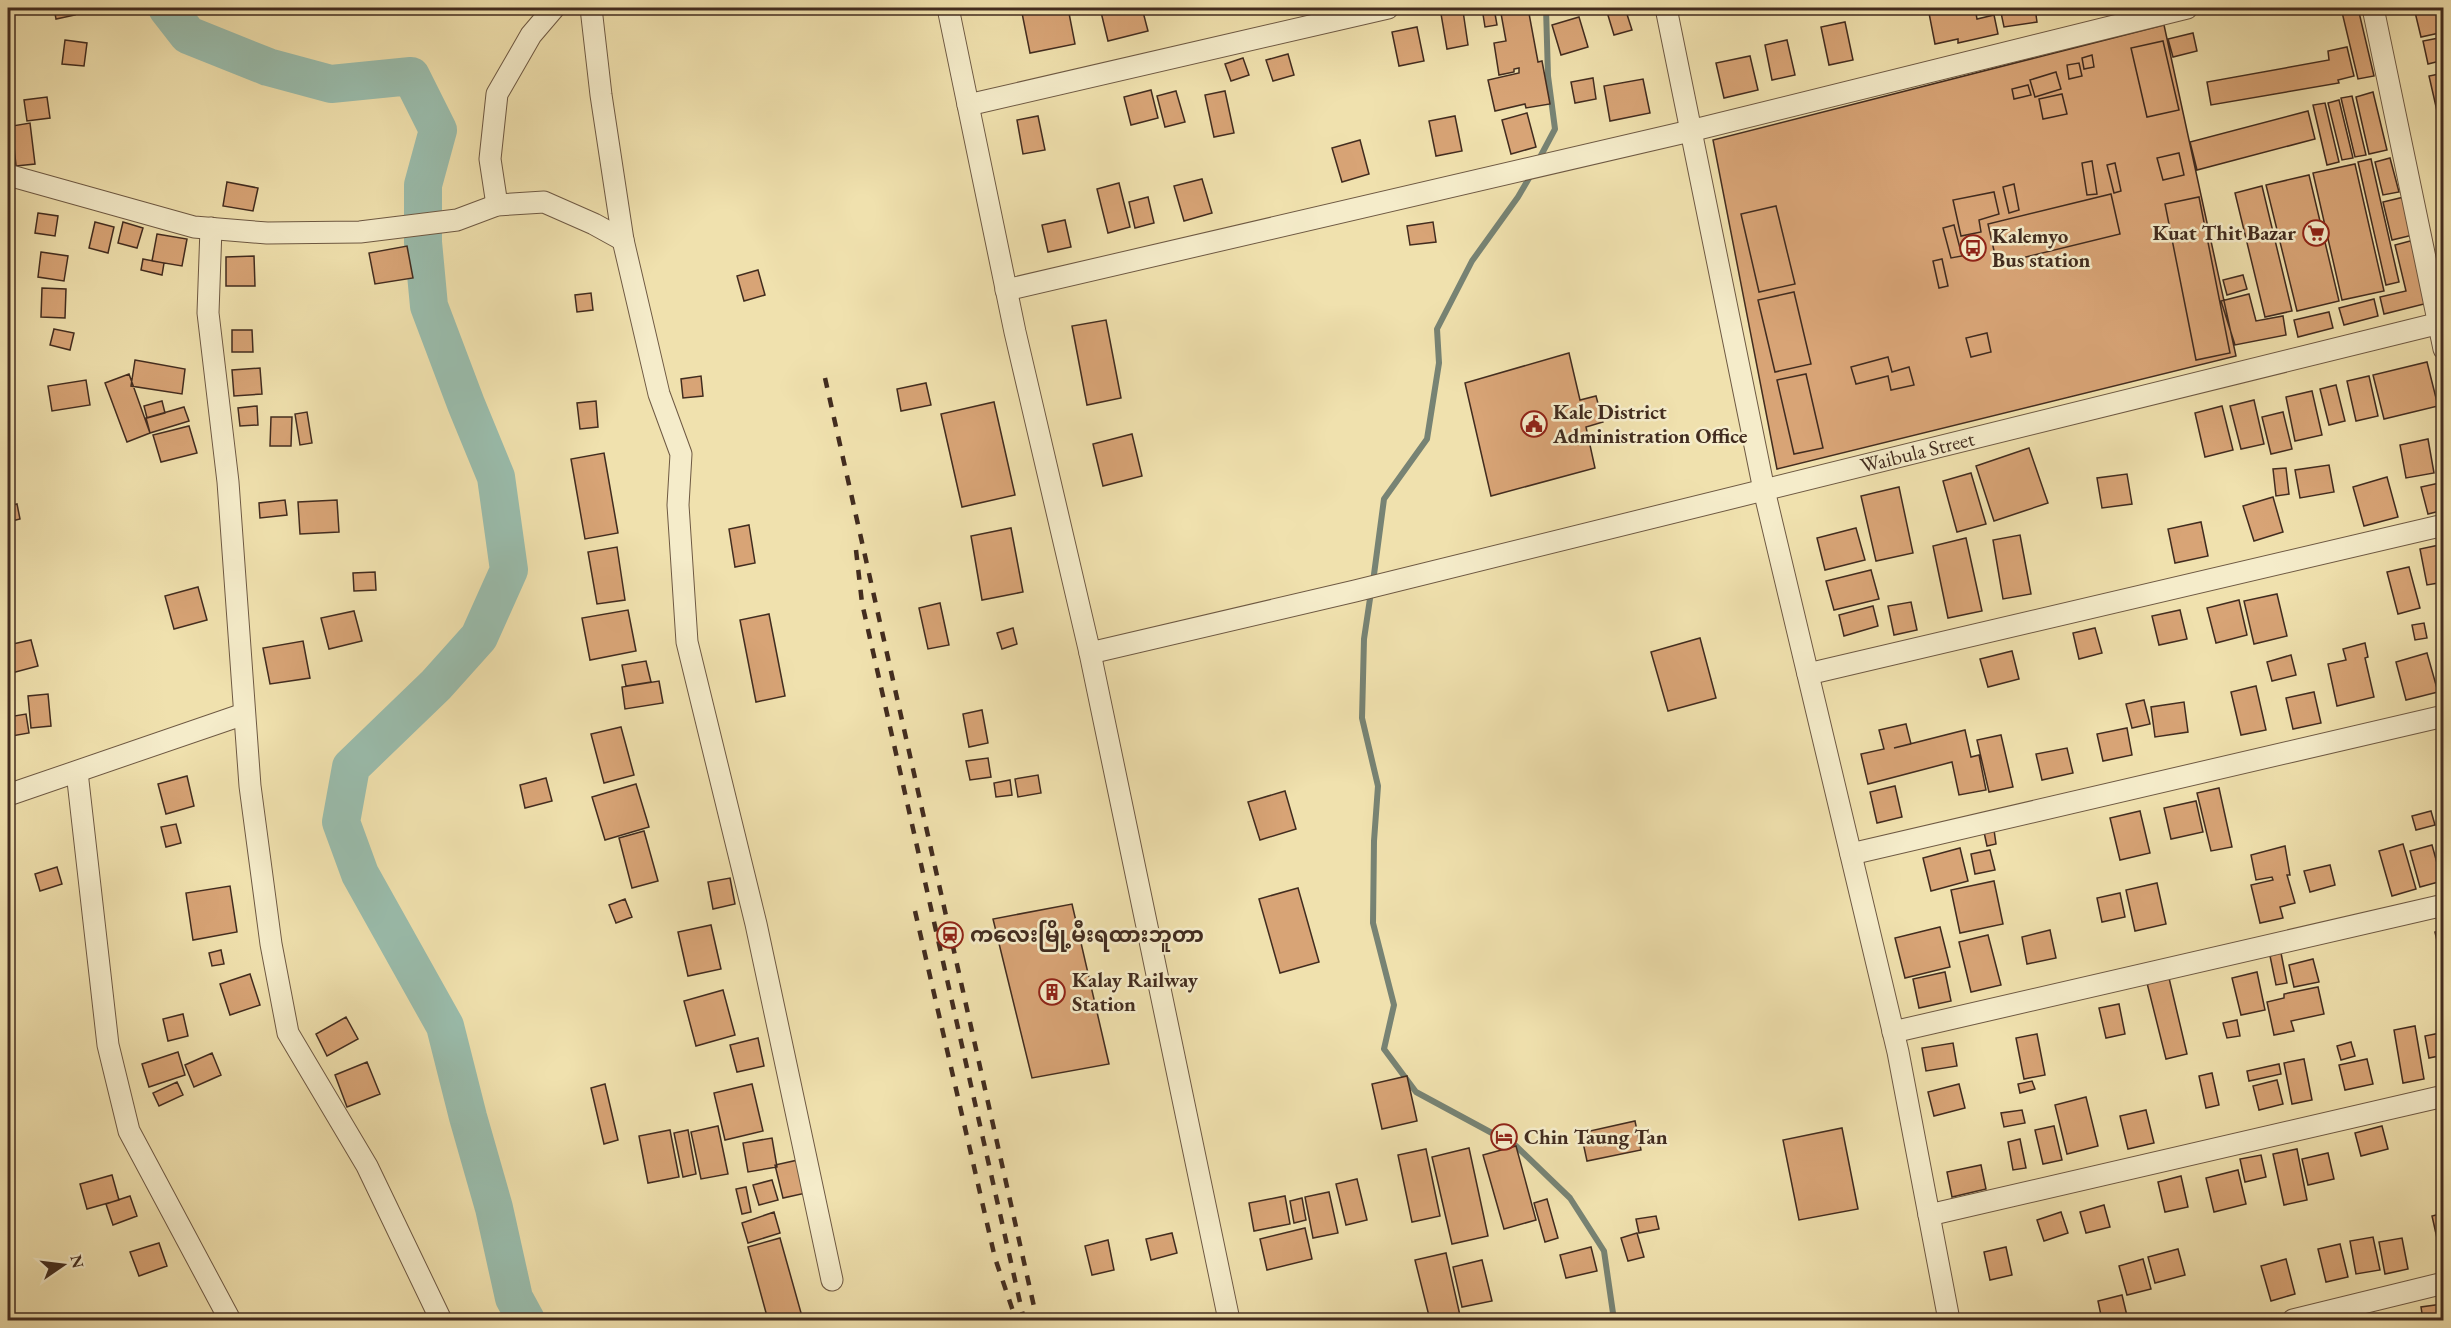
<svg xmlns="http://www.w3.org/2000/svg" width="2451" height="1328" font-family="'EB Garamond','Noto Sans Myanmar',serif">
<rect width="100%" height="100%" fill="#f0e1ae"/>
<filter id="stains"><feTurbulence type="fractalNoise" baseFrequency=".00333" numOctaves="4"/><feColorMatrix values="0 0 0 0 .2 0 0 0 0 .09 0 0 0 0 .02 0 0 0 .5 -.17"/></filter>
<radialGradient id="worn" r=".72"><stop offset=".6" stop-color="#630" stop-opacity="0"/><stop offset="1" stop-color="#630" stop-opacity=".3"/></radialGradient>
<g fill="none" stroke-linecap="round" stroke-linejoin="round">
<path stroke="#778374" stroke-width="6" d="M1538 161 1555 129 1548 76 1546 8
M1373 582 1384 499 1427 439 1439 363 1437 329 1472 261 1518 197 1532 173
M1371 592 1364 639 1362 718 1378 786 1374 841 1373 923 1394 1005 1384 1049 1416 1092 1516 1146 1570 1198 1604 1251 1614 1320"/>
<path stroke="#9abdad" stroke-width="38" d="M167 8 188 35 268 67 331 84 411 76 438 130 423 185V242L429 306 466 404 496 477 509 570 479 637 436 685 351 767 341 822 360 874 445 1026 468 1117 494 1208 514 1298 526 1320"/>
</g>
<path fill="#d8a476" stroke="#422c1f" stroke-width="1.5" d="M54 8H73L75 15 56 19Z
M1021 8H1068L1075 44 1030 53Z
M1100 8H1142L1148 31 1108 41Z
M1482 8H1494L1497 25 1485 27Z
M1500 8H1528L1538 62 1542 61 1550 104 1526 108 1525 104 1495 111 1488 80 1519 73V68L1514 69V72L1499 75 1494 43 1506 41Z
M1625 8 1632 30 1614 35 1607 12Z
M1928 8H1975L1977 19 1994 15 1998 34 1958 43V39L1935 44Z
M2000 8H2035L2037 22 2004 27Z
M2341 8H2358L2374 76 2358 79Z
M2414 8H2440L2444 32 2421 37Z
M1463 11 1468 45 1447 49 1441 14Z
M1579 17 1588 47 1561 55 1552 25Z
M1845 22 1853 60 1829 65 1821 27Z
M2164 25 2236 356 1777 469 1713 140Z
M1417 27 1424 61 1399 66 1392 32Z
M2193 33 2197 51 2173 57 2168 39Z
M2444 37V60L2428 64 2423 41Z
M65 40 87 43 84 66 62 64Z
M1787 40 1795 75 1772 80 1765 45Z
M2163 41 2179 110 2147 117 2131 48Z
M2347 47 2354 76 2338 80 2339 83 2211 105 2207 82 2329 60 2328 51Z
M1288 54 1294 75 1273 81 1266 60Z
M2092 55 2094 67 2084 69 2082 58Z
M1750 56 1758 90 1724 98 1716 63Z
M1243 58 1249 75 1231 81 1225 64Z
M2079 63 2082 76 2069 79 2067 65Z
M2056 72 2061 89 2035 97 2030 80Z
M2444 73V109L2437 111 2429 76Z
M1593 78 1596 99 1575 103 1571 82Z
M1643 79 1650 113 1610 121 1604 86Z
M2028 85 2031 95 2014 99 2012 89Z
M1151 90 1158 118 1131 125 1124 97Z
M1176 91 1185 122 1165 127 1157 96Z
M1225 91 1234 133 1214 137 1205 95Z
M2373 92 2387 150 2369 154 2356 97Z
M2062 94 2067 114 2043 119 2039 99Z
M2352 96 2366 155 2355 157 2341 98Z
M47 97 50 118 27 121 24 100Z
M2339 100 2353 158 2342 160 2328 103Z
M2325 103 2339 162 2327 165 2313 105Z
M2308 111 2315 139 2197 170 2190 142Z
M1527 113 1536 147 1511 154 1502 120Z
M1038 116 1045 150 1023 154 1017 120Z
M1455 116 1462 151 1436 156 1429 121Z
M30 123 35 164 16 166 12 126Z
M1360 140 1369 174 1342 182 1332 148Z
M2179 153 2184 175 2163 180 2157 158Z
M2390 158 2399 192 2383 195 2375 162Z
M2371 159 2399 282 2386 285 2358 162Z
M2092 161 2097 194 2087 195 2082 163Z
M2115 163 2121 191 2114 193 2107 165Z
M2355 164 2384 291 2342 300 2313 173Z
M2309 175 2339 301 2297 311 2266 185Z
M1202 179 1212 213 1184 221 1174 186Z
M227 182 258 188 253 211 223 206Z
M1119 183 1130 227 1108 233 1097 189Z
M2014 184 2019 210 2009 213 2003 187Z
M2262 186 2292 311 2265 317 2235 193Z
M1994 192 1999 214 1979 220 1981 232 1961 236 1953 200Z
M2111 194 2120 234 1997 264 1988 224Z
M1148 197 1154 223 1135 228 1129 202Z
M2199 197 2230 353 2196 360 2165 204Z
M2404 197 2413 235 2392 240 2383 202Z
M1776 206 1795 284 1759 292 1741 214Z
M38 213 58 216 55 236 35 233Z
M1065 220 1071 247 1048 252 1042 225Z
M95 222 114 227 108 253 89 248Z
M123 222 143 228 137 248 118 243Z
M1433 222 1436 242 1410 245 1407 226Z
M1954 225 1962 256 1951 258 1943 228Z
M157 234 187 239 182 266 152 261Z
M2414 240 2428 303 2384 314 2380 297 2406 291 2395 245Z
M407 246 413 278 375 284 369 253Z
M41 252 68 256 64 281 38 277Z
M254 256 255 286H226V257Z
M143 259 164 263 162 275 141 270Z
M1942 259 1948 286 1939 288 1933 261Z
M758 270 765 295 744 301 737 276Z
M2243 275 2247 289 2227 295 2223 280Z
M42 288 66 289 65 318 41 317Z
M1794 292 1811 364 1775 372 1758 300Z
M591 293 593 310 577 312 575 295Z
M2249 294 2256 321 2283 316 2286 335 2235 345 2221 301Z
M2374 299 2378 316 2344 325 2339 308Z
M2329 312 2333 328 2298 337 2294 320Z
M1106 320 1121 398 1087 405 1072 326Z
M54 329 74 333 70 350 50 345Z
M232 330H252L253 352H232Z
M1987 333 1991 352 1971 357 1966 338Z
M1569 353 1580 400 1596 396 1603 422 1586 427 1595 468 1491 496 1465 383Z
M1888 357 1892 372 1909 367 1914 385 1891 390 1888 376 1856 384 1851 367Z
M135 360 185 369 182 394 131 386Z
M2427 362 2438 406 2384 419 2373 375Z
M260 368 262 394 234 396 232 370Z
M129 374 150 433 127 442 105 383Z
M1806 374 1823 448 1794 454 1777 380Z
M701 376 703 396 683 398 681 379Z
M2369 376 2378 416 2356 421 2347 381Z
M86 380 90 405 52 411 48 386Z
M926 383 931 405 901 411 897 389Z
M2336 385 2345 421 2329 425 2320 389Z
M2312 391 2322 435 2295 441 2286 397Z
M2254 400 2264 444 2241 449 2230 406Z
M162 401 165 413 147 418 144 406Z
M596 401 598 427 580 429 577 403Z
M994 402 1015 495 962 507 941 414Z
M257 406 258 425 240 426 238 408Z
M2222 406 2233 450 2205 457 2195 413Z
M184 407 189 421 150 433 146 418Z
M307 412 312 443 300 445 295 414Z
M2283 412 2292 449 2271 454 2262 417Z
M271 417H292L291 446H270Z
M189 426 197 453 161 462 153 435Z
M1132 434 1142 476 1103 486 1093 444Z
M2428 439 2434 473 2406 478 2400 445Z
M2029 448 2048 503 1994 521 1976 466Z
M604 453 618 533 585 539 571 459Z
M2329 465 2334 492 2300 498 2295 470Z
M2286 468 2289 494 2276 496 2273 469Z
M1971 473 1986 524 1957 532 1943 481Z
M2127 474 2132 504 2102 508 2097 478Z
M2387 477 2398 517 2364 526 2353 487Z
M2444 482V510L2428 514 2421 487Z
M1899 487 1913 553 1876 561 1861 496Z
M2273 497 2283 532 2254 541 2243 506Z
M285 500 287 515 260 518 259 503Z
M337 500 339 532 300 534 298 502Z
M17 504 20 519 8 522V506Z
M2201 522 2208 556 2175 563 2168 529Z
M749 525 755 563 735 567 729 529Z
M1011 528 1023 592 982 600 971 536Z
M1856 528 1865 560 1825 570 1817 538Z
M2020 535 2031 594 2003 599 1993 540Z
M1966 538 1982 611 1948 618 1933 546Z
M2444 544V582L2427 585 2420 549Z
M617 547 625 600 597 604 588 552Z
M2409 567 2420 608 2398 614 2387 572Z
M1871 570 1879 599 1834 610 1826 581Z
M375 572 376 590 354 591 353 573Z
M198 587 207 620 174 629 165 596Z
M2277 594 2287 636 2254 644 2244 601Z
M2239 600 2247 635 2216 643 2207 608Z
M1911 602 1917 630 1894 635 1888 606Z
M940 603 949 645 928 649 919 608Z
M1873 606 1878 626 1844 636 1839 615Z
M628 610 636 651 590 660 582 618Z
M2180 610 2187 639 2159 645 2152 616Z
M354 611 362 641 329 649 321 618Z
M769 614 785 696 756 702 740 620Z
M2424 623 2427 638 2415 640 2412 625Z
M1013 628 1017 644 1002 649 997 633Z
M2095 628 2102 653 2079 659 2073 633Z
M1700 638 1716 698 1668 711 1651 652Z
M31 640 38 666 8 674V645Z
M303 641 310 678 270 684 263 648Z
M2365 643 2368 657 2365 658 2374 697 2337 706 2328 664 2346 660 2343 649Z
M2012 651 2019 679 1988 687 1980 659Z
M2427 653 2438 692 2406 700 2396 662Z
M2291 655 2296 675 2272 681 2267 662Z
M646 661 651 682 626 686 622 665Z
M659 681 663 703 625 709 622 687Z
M2256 686 2266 730 2241 735 2231 692Z
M2314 692 2321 723 2293 729 2286 698Z
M48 694 51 726 31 728 28 696Z
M2144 700 2150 724 2132 728 2126 704Z
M2184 702 2188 732 2155 737 2151 707Z
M982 710 988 743 969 747 963 714Z
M26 714 29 733 12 736 8 717Z
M1906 724 1911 744 1894 748 1965 730 1971 757 1979 755 1986 790 1959 795 1952 762 1868 784 1861 754 1884 749 1879 730Z
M621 727 634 775 604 783 591 734Z
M2127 728 2132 755 2103 761 2097 734Z
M2001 735 2013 787 1989 792 1977 740Z
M2067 748 2073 773 2042 780 2036 754Z
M988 758 991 777 970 780 966 761Z
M1038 775 1041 793 1018 797 1015 779Z
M187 776 194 806 166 814 158 784Z
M546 778 552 801 525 808 520 785Z
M1010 780 1012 795 996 797 994 783Z
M636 784 649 827 605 840 592 797Z
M1895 786 1902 817 1877 823 1870 792Z
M2219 788 2232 847 2211 851 2197 793Z
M1285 791 1296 829 1260 840 1248 802Z
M2196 801 2203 832 2171 839 2164 808Z
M2140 811 2150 853 2120 860 2110 818Z
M2431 811 2435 825 2416 830 2412 816Z
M176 824 181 843 166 847 161 827Z
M1994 830 1996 844 1987 846 1984 832Z
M644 831 658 881 632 888 619 838Z
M2403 844 2416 889 2392 896 2379 851Z
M2432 845 2442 881 2420 887 2410 851Z
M2285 846 2290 875H2287L2295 903 2280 907 2283 918 2260 923 2251 885 2273 880 2272 877 2256 880 2251 855Z
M1960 848 1968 881 1931 891 1923 858Z
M1990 850 1995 870 1975 874 1971 854Z
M2330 865 2335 885 2310 892 2304 871Z
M57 867 62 884 40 891 35 874Z
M730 878 735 904 713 909 708 882Z
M1994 881 2003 924 1960 933 1951 890Z
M2157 883 2166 924 2135 931 2126 890Z
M230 886 237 932 193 940 186 893Z
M1298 888 1319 962 1280 973 1259 899Z
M2120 893 2125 917 2102 922 2097 898Z
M625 899 632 917 616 923 609 905Z
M1072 904 1109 1064 1032 1078 993 919Z
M711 925 721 969 688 976 678 932Z
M1940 927 1950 967 1905 978 1895 938Z
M2050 930 2056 958 2027 964 2022 937Z
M2444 930V967H2443L2435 932Z
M1988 935 2001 985 1971 992 1959 942Z
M221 950 224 964 212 966 209 953Z
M2281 953 2287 983 2276 985 2270 956Z
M2313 959 2319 982 2294 987 2289 965Z
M1945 972 1951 1001 1919 1008 1913 979Z
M2257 972 2265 1010 2241 1015 2232 978Z
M250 974 260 1005 230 1015 220 984Z
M2169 978 2187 1054 2166 1059 2147 983Z
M2318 987 2324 1014 2291 1021 2294 1031 2274 1035 2267 1002 2284 998V994Z
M723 990 735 1035 696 1046 684 1001Z
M2119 1004 2125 1034 2106 1038 2099 1008Z
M183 1014 188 1036 168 1041 163 1019Z
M346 1017 358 1039 327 1056 316 1034Z
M2237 1020 2240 1036 2227 1038 2223 1023Z
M2415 1026 2424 1079 2403 1083 2394 1030Z
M2440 1033 2444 1055 2429 1058 2425 1036Z
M2037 1034 2045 1075 2024 1079 2016 1038Z
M758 1038 764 1066 737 1072 730 1045Z
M2351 1042 2355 1056 2341 1060 2337 1046Z
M1953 1043 1957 1066 1926 1071 1922 1048Z
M178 1052 185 1075 149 1087 142 1064Z
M212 1053 221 1075 194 1087 185 1065Z
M2304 1059 2312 1100 2292 1104 2284 1063Z
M2367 1059 2373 1084 2345 1090 2339 1065Z
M367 1062 380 1094 347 1107 335 1075Z
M2279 1064 2281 1074 2249 1081 2247 1071Z
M2212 1073 2219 1105 2206 1108 2199 1076Z
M1407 1076 1417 1121 1382 1129 1372 1084Z
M2277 1080 2283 1104 2259 1110 2253 1086Z
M2032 1081 2035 1089 2020 1093 2018 1084Z
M177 1082 183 1095 159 1106 153 1093Z
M605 1084 618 1140 604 1144 591 1088Z
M752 1084 763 1131 725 1140 714 1093Z
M1959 1084 1965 1108 1934 1116 1928 1092Z
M2086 1097 2098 1146 2067 1154 2055 1105Z
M2022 1110 2025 1123 2004 1127 2001 1113Z
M2146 1110 2154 1143 2128 1149 2120 1116Z
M1635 1121 1641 1150 1587 1161 1581 1133Z
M718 1126 728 1174 701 1179 691 1132Z
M2054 1126 2062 1160 2043 1164 2035 1130Z
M2382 1126 2388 1149 2361 1156 2355 1133Z
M1842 1128 1858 1209 1799 1220 1783 1140Z
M670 1130 679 1177 648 1183 639 1136Z
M688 1130 696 1174 683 1177 674 1133Z
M772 1138 777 1167 748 1172 743 1143Z
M2020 1139 2026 1168 2013 1170 2008 1142Z
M1516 1146 1536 1220 1504 1229 1483 1155Z
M1469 1148 1488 1236 1452 1244 1432 1157Z
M1426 1149 1440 1216 1412 1222 1398 1155Z
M2297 1149 2307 1200 2284 1205 2273 1154Z
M2328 1153 2334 1179 2308 1185 2302 1159Z
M2261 1155 2266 1177 2245 1182 2240 1159Z
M798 1160 806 1193 783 1198 775 1165Z
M1981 1165 1986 1189 1952 1197 1947 1172Z
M2238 1170 2246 1204 2214 1212 2206 1178Z
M112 1175 119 1200 87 1209 80 1184Z
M2181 1176 2188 1207 2165 1212 2158 1182Z
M1357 1179 1367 1220 1346 1225 1336 1184Z
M772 1180 778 1200 759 1205 753 1185Z
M746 1187 751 1212 742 1214 736 1189Z
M1329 1192 1338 1233 1313 1238 1305 1197Z
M130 1196 137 1216 113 1225 106 1204Z
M1285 1196 1290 1224 1254 1231 1249 1203Z
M1302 1198 1306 1220 1294 1223 1290 1201Z
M1547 1199 1558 1238 1545 1242 1534 1203Z
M2104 1205 2110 1227 2086 1233 2080 1212Z
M774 1212 780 1233 748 1243 742 1223Z
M2061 1212 2068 1233 2044 1241 2037 1220Z
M2444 1213V1255L2441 1256 2432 1216Z
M1656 1216 1659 1229 1639 1233 1636 1219Z
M1305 1228 1312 1259 1267 1270 1260 1239Z
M1172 1233 1177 1253 1151 1260 1146 1239Z
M1637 1233 1644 1257 1628 1261 1621 1238Z
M2373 1237 2380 1270 2356 1274 2350 1241Z
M780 1238 803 1320H768L748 1247Z
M2402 1238 2408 1269 2385 1274 2379 1242Z
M1108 1240 1114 1270 1092 1275 1085 1246Z
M159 1243 167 1266 139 1276 130 1252Z
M2340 1244 2348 1277 2326 1282 2318 1249Z
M1591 1247 1597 1271 1566 1278 1560 1255Z
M2006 1247 2012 1275 1990 1280 1984 1252Z
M2178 1249 2185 1275 2155 1283 2148 1257Z
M1446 1253 1461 1320H1430L1415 1260Z
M2143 1259 2151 1289 2127 1295 2119 1266Z
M2286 1259 2295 1294 2271 1301 2261 1266Z
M1482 1260 1492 1301 1462 1307 1453 1267Z
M2122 1295 2128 1320H2102L2098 1301Z
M2442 1304 2444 1320H2423L2421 1307Z"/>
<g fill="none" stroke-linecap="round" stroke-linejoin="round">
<g stroke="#6e5943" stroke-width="23">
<g id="minor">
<path d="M591 8 601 95 623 240 659 394 681 454 678 505 687 642 756 924 832 1280"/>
<path id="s1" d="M948 8 1015 332 1090 653 1355 591 2444 322"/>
<path d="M1666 8 1764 490 1898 1052 1949 1320"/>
<path d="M2373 8 2444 349"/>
<path d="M968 105 1388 8"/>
<path d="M8 175 194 227 267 233 360 232 457 220 497 205 544 202 594 224 623 240"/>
<path d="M497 205 490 159 497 94 531 35 554 8"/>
<path d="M211 228 208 313 228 482 250 786 271 944 288 1033 367 1166 441 1320"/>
<path d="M1006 290 1690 131 2187 8"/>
<path d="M1090 653 1229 1320"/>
<path d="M1808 674 2444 525"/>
<path d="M77 772 108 1045 129 1131 230 1320"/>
<path d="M8 795 244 714"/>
<path d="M1851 854 2444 716"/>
<path d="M1893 1032 2444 905"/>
<path d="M1929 1215 2444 1096"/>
<path d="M2293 1320 2444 1283"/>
</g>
</g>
<use href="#minor" stroke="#f5ecca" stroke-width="21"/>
<path stroke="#422c1f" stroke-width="4.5" stroke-dasharray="10 10" stroke-linecap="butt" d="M825 378 1037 1320
M856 550 862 603 1024 1320
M915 911 995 1258 1016 1320"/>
</g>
<defs>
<g id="supermarket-ring" transform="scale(1.35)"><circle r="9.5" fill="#f5ecca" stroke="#8f2418" stroke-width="1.5"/><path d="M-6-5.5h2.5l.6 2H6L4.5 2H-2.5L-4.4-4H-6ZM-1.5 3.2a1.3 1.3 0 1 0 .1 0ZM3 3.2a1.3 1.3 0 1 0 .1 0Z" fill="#8f2418"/></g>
<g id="bus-ring" transform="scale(1.35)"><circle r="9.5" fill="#f5ecca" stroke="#8f2418" stroke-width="1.5"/><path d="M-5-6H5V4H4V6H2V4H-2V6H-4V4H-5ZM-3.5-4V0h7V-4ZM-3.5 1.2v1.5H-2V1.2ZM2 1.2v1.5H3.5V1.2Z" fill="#8f2418"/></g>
<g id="civic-ring" transform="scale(1.35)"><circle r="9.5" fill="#f5ecca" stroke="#8f2418" stroke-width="1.5"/><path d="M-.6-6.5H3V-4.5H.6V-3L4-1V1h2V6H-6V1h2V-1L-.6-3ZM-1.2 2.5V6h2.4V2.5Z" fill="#8f2418"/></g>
<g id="station-ring" transform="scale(1.35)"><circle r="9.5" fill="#f5ecca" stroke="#8f2418" stroke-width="1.5"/><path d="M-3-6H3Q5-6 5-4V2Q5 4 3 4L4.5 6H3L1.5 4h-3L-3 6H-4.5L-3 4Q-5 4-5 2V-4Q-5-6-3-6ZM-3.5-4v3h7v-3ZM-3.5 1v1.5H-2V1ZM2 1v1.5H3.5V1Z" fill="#8f2418"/></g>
<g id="building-ring" transform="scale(1.35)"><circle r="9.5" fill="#f5ecca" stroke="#8f2418" stroke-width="1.5"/><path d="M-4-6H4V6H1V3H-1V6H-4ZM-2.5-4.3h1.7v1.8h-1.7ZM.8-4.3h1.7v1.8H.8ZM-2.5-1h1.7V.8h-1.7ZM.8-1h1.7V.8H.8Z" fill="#8f2418"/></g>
<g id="hotel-ring" transform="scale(1.35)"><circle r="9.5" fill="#f5ecca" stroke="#8f2418" stroke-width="1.5"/><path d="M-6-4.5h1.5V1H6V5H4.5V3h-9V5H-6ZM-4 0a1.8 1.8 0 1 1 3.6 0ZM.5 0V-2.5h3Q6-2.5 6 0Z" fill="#8f2418"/></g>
</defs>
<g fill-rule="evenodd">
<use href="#supermarket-ring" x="2316" y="233"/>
<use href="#bus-ring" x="1973" y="248"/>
<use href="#civic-ring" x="1534" y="424"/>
<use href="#station-ring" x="950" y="935"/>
<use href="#building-ring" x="1052" y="992"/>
<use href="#hotel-ring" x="1504" y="1137"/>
</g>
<g text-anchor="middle" stroke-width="5" stroke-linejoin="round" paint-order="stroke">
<g font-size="21" font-weight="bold" fill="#422c1f" stroke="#f5ecca" text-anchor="start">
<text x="2296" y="240" text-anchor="end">Kuat Thit Bazar</text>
<text x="1992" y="243">Kalemyo<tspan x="1992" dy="24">Bus station</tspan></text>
<text x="1553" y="419">Kale District<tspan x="1553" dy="24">Administration Office</tspan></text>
<text x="970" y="942">ကလေးမြို့မီးရထားဘူတာ</text>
<text x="1072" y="987">Kalay Railway<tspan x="1072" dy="24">Station</tspan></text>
<text x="1524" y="1144">Chin Taung Tan</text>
</g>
<g font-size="21" fill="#422c1f" stroke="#f5ecca">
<text dy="7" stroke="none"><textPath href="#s1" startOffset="1512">Waibula Street</textPath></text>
</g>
</g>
<rect width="2451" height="1328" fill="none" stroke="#f0e1ae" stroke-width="30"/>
<rect x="9" y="9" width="2433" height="1310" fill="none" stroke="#422c1f" stroke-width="3"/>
<rect x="15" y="15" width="2421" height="1298" fill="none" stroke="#422c1f" stroke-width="1.5"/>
<g transform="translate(63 1265) rotate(76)" stroke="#f5ecca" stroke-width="4.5" paint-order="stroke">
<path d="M0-4.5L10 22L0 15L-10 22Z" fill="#422c1f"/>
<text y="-9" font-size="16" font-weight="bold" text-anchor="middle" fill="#422c1f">N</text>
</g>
<rect width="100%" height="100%" filter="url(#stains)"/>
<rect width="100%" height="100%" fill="url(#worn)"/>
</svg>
